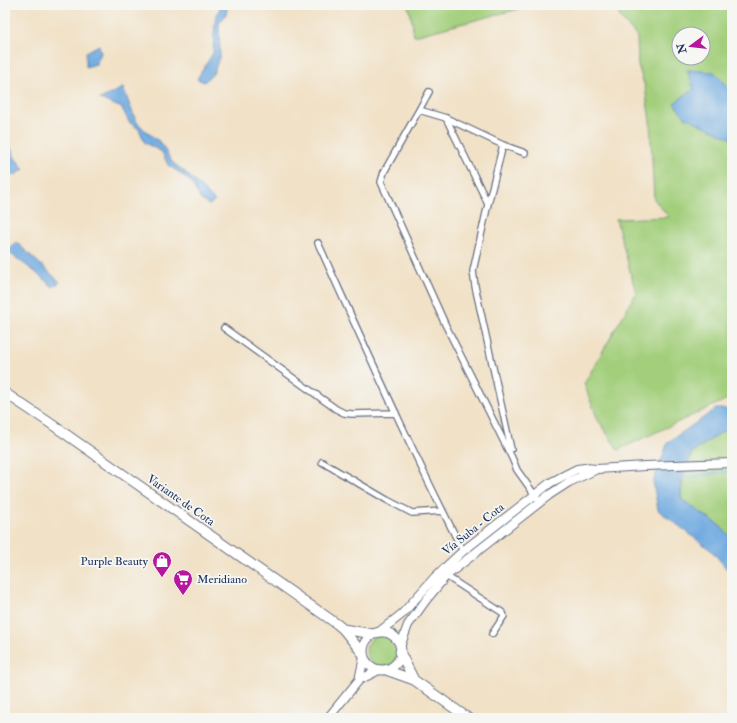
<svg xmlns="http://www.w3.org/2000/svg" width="737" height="723" font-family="'IM FELL Double Pica',serif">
<rect width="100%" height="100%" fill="#f6f6f2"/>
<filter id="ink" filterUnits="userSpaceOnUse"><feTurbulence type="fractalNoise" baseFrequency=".025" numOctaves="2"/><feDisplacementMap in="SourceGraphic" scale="8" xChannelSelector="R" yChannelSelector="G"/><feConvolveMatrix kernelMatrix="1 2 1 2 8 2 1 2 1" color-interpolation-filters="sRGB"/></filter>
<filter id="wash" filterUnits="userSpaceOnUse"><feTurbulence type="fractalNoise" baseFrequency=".012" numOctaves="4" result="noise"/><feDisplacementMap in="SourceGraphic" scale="16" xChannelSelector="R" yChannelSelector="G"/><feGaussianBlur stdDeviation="0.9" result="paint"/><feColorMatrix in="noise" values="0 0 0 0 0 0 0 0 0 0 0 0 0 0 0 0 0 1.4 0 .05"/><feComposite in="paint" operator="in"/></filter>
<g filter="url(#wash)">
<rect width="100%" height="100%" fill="#f1e1c6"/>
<path fill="#a3cf7c" stroke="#5f7f6d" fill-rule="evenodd" d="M408 5H534L414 36 411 16Z
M614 5H732V397L618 450 598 420 584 384 636 293 616 219 669 217 654 199 650 121 645 87 638 65 637 37 621 18ZM679 34H703V58H679Z
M723 431H732V539L720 526 681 499 682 478 692 453Z
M366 651a16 16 0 1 1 32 0a16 16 0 1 1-32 0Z"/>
<path fill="#6faae0" stroke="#456c9f" d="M221 5H228L226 14 219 24 220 56 213 74 204 82 197 79 213 53 215 20Z
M99 45 101 53 96 64 86 67V52Z
M687 70 714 72 732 92V139L685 117 674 103 694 89Z
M123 88 136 121 146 131 161 143 172 162 185 172 215 201 209 205 200 199 192 183 177 171 168 165 162 152 145 143 139 129 129 122 122 108 100 99Z
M5 142H8L15 158 24 169 15 175 5 171Z
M16 242 60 282 53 287 34 271 8 252Z
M716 409H732V431H723L691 453 682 478 681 499 720 526 732 539V575L712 551 658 510 653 482 668 442Z"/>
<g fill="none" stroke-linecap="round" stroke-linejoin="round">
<path stroke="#6faae0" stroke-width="2" d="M680 478 732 471"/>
</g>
</g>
<g filter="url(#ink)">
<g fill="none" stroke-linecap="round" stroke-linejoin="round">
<g stroke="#666d82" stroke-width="8">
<path id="street" d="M429 92 419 110 384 172 381 182 445 324 512 458 517 470 537 498
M419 110 446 118 503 145 525 153
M446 118 488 204
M503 145 488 204 473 271 475 286 511 449
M318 243C365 346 411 450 463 551
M224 328 336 409 344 413 352 414 396 413
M322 462 387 500 412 513 443 511
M446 576 503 613 504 616 492 634"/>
</g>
<g stroke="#666d82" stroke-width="10">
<path id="secondary" d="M379 632 402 614 435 577 463 551 550 483 567 474 577 469 585 468 597 469 645 466 732 463
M400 647 408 625 426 600 446 576 549 495 569 482 595 470
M359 680 364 657
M328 718 359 680 379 670"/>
</g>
<g stroke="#666d82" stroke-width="11">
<path id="primary" d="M5 393 47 421 337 624 343 629 363 654
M343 629 373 634
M363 651a19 19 0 1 1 38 0a19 19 0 1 1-38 0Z
M400 652 414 680
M386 670 414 680 468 718"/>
</g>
<use href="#street" stroke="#fff" stroke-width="5.5"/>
<use href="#secondary" stroke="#fff" stroke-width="8"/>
<use href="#primary" stroke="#fff" stroke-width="9"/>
</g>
</g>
<defs>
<g id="shop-pin" transform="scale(1)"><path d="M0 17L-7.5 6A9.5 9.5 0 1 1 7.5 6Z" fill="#b5179e" stroke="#f6f6f2"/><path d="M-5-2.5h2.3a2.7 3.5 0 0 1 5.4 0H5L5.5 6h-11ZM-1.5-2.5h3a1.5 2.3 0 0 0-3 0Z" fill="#fff"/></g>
<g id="supermarket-pin" transform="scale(1)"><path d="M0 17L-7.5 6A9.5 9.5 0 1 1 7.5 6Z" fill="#b5179e" stroke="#f6f6f2"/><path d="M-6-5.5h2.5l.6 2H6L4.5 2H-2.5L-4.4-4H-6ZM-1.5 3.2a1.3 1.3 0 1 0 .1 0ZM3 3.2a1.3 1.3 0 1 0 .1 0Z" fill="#fff"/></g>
</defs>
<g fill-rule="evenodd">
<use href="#shop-pin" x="162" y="561"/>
<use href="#supermarket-pin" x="183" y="579"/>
</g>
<g text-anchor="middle" stroke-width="3.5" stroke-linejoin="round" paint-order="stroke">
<g font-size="12" fill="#1b2f5e" stroke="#f6f6f2">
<text transform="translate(181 500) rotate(35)" y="4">Variante de Cota</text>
<text transform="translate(473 529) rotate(-39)" y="4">Vía Suba - Cota</text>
</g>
<g font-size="12" fill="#1b2f5e" stroke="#f6f6f2" text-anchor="end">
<text x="148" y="565">Purple Beauty</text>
<text x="197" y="583" text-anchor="start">Meridiano</text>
</g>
</g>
<rect width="737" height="723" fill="none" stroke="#f6f6f2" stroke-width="20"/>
<g transform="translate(691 46) rotate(255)"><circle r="19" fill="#f6f6f2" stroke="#9ea6b7"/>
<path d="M0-3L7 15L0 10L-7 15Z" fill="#b5179e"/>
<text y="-6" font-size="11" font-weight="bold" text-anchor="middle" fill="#1b2f5e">N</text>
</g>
</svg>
